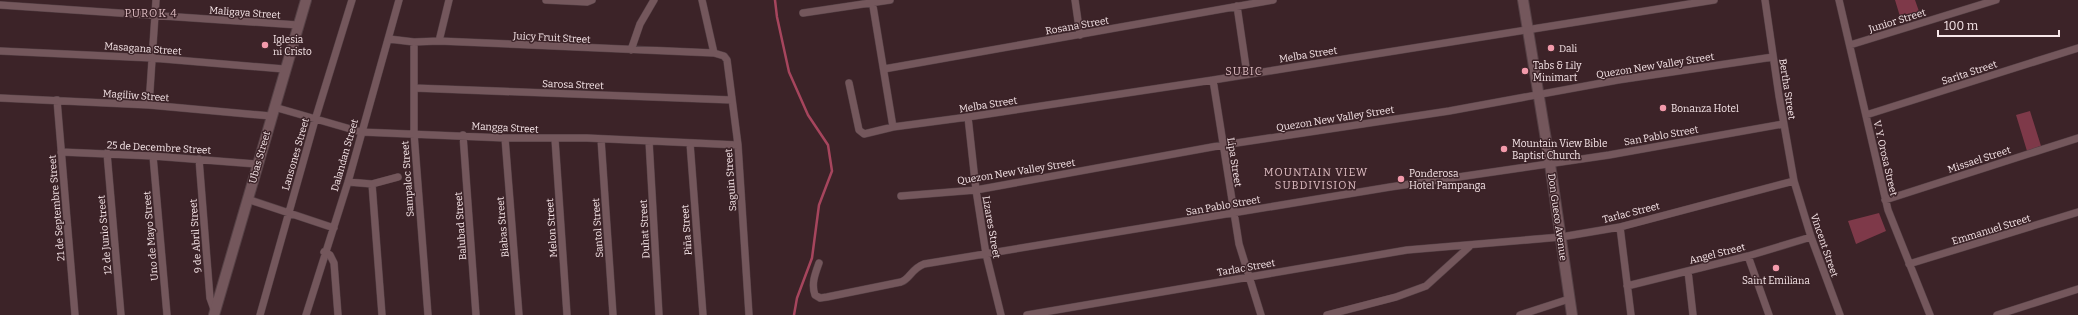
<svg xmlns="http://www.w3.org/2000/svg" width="2078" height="315" font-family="Bitter,serif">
<rect width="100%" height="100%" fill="#3c2328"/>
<path fill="#7e3949" d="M1895 0H1915L1921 17 1902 23Z
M2030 111 2041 146 2027 151 2016 115Z
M1879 213 1886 231 1856 244 1848 221Z"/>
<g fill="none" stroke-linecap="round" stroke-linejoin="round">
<path stroke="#a6455d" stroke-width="2.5" d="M775 0 777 17 789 72 808 115 828 145 832 171 819 205 812 258 797 298 794 315"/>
<g stroke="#554045" stroke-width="8">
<path id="street" d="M546 0 587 2 592 0
M702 0 714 53
M872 0 893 127
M1075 0 1080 35
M1765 0 1779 96 1794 181 1811 237 1840 315
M1839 0 1888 210 1930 315
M0 5 298 25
M1237 6 1247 74
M803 13 890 0
M389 39 414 42 439 41 714 53 724 56 727 60 738 145 749 315
M439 41 449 0
M414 42V133L428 315
M1850 45 1996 0
M631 50 640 24 654 0
M0 51 152 58 284 69
M884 69 1273 0
M1213 80 1239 244 1261 315
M849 83 859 130 864 134 893 127 968 117 1213 80 1714 0
M414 88 732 100
M0 98 149 105 271 116
M57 100 75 315
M149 105 156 0
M274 107 361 132 505 138H587L738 145
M1866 115 2078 48
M968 117 976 190 986 254 1001 315
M463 135 476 315
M505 138 519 315
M555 139 567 315
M601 139 613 315
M649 141 659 315
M690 143 703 315
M61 152 153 156 257 164
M107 153 121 315
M153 156 167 315
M199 159 210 298 215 312
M348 182 372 184 398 177
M372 184 382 315
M901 196 976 190 1223 145 1449 111 1618 80 1773 57
M247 199 334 228
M1885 200 2078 138
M1620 227 1631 315
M324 252 330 255 334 263 338 315
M1748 256 1769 315
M819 263C815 274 811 284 815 295L820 298 827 297 901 282C910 279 911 269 924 264L1390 187 1609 155 1783 124
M1909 264 2078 212
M1688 271 1693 315
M1627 286 1748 256 1811 237
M260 315 315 120 352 0
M306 315 348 182 399 0
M1027 315 1407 250 1561 237 1620 227 1794 181
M1327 315 1396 297 1426 286 1470 246
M1520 315 1569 299
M1997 315 2078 289"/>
</g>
<g stroke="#554045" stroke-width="12">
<path id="secondary" d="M1523 0 1550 164 1572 315
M214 315 306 0"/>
</g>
<use href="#street" stroke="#74575c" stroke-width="7"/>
<use href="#secondary" stroke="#74575c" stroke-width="10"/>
</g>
<g fill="#f39aab" stroke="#3c2328" stroke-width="1.5">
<circle cx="265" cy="45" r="4"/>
<circle cx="1551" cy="48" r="4"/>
<circle cx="1525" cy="71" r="4"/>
<circle cx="1663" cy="108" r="4"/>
<circle cx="1504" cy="149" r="4"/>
<circle cx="1401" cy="179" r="4"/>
<circle cx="1776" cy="268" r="4"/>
</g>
<g text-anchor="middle" stroke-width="3" stroke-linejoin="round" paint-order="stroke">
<g font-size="10" fill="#f7e6e9" stroke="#3c2328">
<text transform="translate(245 12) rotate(4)" y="4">Maligaya Street</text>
<text transform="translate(1897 20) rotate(-17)" y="4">Junior Street</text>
<text transform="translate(1077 25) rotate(-10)" y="4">Rosana Street</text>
<text transform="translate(552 37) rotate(3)" y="4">Juicy Fruit Street</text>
<text transform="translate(143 48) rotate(4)" y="4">Masagana Street</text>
<text transform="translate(1308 54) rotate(-9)" y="4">Melba Street</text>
<text transform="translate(1655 65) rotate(-9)" y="4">Quezon New Valley Street</text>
<text transform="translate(1969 72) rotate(-18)" y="4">Sarita Street</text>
<text transform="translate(573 84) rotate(2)" y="4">Sarosa Street</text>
<text transform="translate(1788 89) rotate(81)" y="4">Bertha Street</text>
<text transform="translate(136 95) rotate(4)" y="4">Magiliw Street</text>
<text transform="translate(988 104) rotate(-9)" y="4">Melba Street</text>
<text transform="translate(1335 118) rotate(-9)" y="4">Quezon New Valley Street</text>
<text transform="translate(505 127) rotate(3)" y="4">Mangga Street</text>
<text transform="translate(1661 135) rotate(-10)" y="4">San Pablo Street</text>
<text transform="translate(159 147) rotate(3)" y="4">25 de Decembre Street</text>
<text transform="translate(295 154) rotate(-74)" y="4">Lansones Street</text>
<text transform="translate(344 155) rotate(-74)" y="4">Dalandan Street</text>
<text transform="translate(259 157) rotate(-74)" y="4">Ubas Street</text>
<text transform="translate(1886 158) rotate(77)" y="4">V. Y. Orosa Street</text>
<text transform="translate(1979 159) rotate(-18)" y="4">Missael Street</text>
<text transform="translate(1235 162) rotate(81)" y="4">Lipa Street</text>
<text transform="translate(1016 171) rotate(-9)" y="4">Quezon New Valley Street</text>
<text transform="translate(407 179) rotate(-94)" y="4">Sampaloc Street</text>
<text transform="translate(730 180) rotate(-94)" y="4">Saguin Street</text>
<text transform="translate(1223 205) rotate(-10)" y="4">San Pablo Street</text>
<text transform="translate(56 208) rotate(-95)" y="4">21 de Septembre Street</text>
<text transform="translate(1631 212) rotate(-14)" y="4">Tarlac Street</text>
<text transform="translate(1558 217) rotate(82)" y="4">Don Gueco Avenue</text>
<text transform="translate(460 226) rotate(-94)" y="4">Balubad Street</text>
<text transform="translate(502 227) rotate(-95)" y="4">Biabas Street</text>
<text transform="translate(992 227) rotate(80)" y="4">Lizares Street</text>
<text transform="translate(551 228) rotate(-94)" y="4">Melon Street</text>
<text transform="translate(597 228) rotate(-94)" y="4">Santol Street</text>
<text transform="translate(644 229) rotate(-93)" y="4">Duhat Street</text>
<text transform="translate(1991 229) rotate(-17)" y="4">Emmanuel Street</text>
<text transform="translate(686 230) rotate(-94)" y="4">Piña Street</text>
<text transform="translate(104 235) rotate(-95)" y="4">12 de Junio Street</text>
<text transform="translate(150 236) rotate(-95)" y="4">Uno de Mayo Street</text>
<text transform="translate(195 236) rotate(-94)" y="4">9 de Abril Street</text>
<text transform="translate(1825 245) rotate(71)" y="4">Vincent Street</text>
<text transform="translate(1717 253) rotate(-14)" y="4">Angel Street</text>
<text transform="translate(1246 267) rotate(-10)" y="4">Tarlac Street</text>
</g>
<g font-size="10" fill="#f7e6e9" stroke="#3c2328" text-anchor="start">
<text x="273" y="43">Iglesia<tspan x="273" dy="12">ni Cristo</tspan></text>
<text x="1559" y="52">Dali</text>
<text x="1533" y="69">Tabs &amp; Lily<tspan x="1533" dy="12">Minimart</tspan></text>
<text x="1671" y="112">Bonanza Hotel</text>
<text x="1512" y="147">Mountain View Bible<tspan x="1512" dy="12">Baptist Church</tspan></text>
<text x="1409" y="177">Ponderosa<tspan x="1409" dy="12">Hotel Pampanga</tspan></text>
<text x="1776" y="284" text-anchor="middle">Saint Emiliana</text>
</g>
<g font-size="11" letter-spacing="1" fill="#dcbbc0" stroke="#3c2328">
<text x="151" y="17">PUROK 4</text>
<text x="1244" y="75">SUBIC</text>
<text x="1316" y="176">MOUNTAIN VIEW<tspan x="1316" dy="13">SUBDIVISION</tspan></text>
</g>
</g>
<path d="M1938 30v6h121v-6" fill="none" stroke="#f7e6e9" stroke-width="2"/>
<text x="1944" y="30" font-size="12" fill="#f7e6e9" stroke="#3c2328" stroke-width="3" paint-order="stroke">100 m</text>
</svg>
